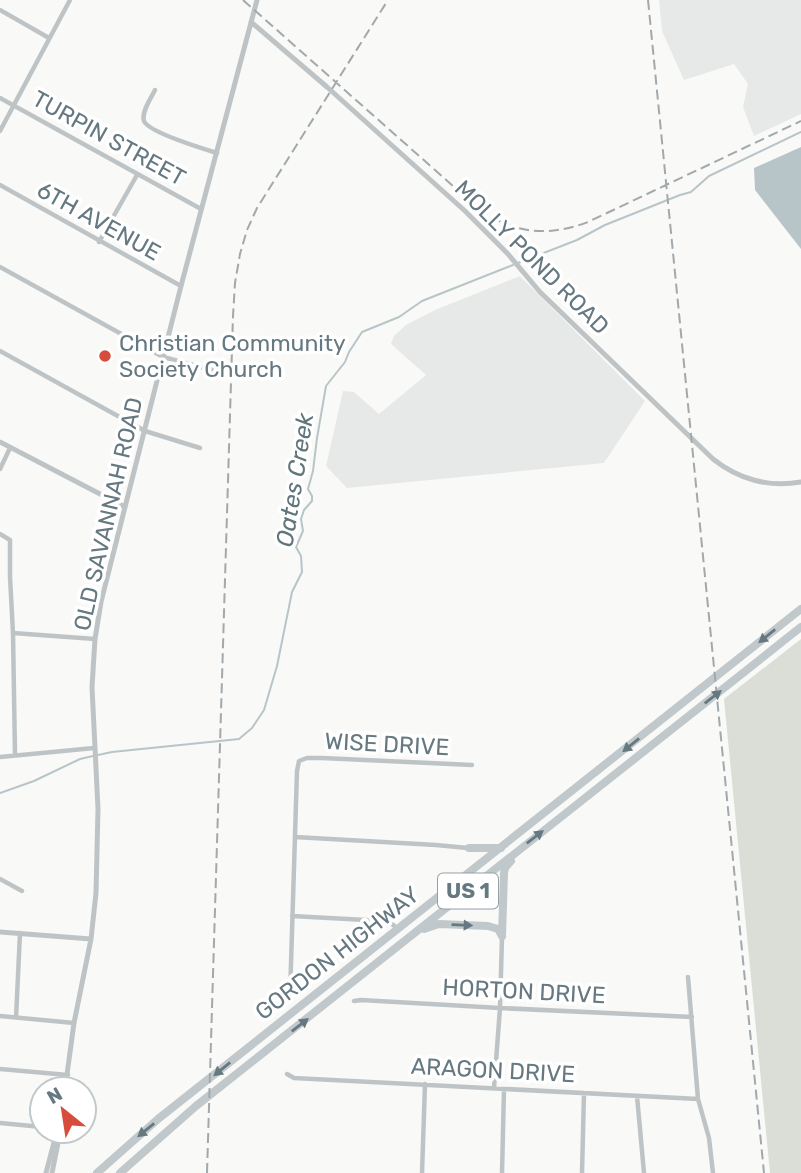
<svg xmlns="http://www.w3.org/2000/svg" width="801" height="1173" font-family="Rubik,sans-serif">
<rect width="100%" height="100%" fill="#f9f9f7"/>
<path fill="#e7e9e8" d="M659 0H801V114L754 136 743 107 748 84 734 64 684 80 662 31Z
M520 276 645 401 604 463 347 488 326 466 343 391 354 392 379 414 426 375 391 344 394 336 406 325 435 310Z"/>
<path fill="#daded7" d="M801 639V1173H770L724 699Z"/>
<path fill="#b8c5c8" d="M801 147V249L755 190 754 168Z"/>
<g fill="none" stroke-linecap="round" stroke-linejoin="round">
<path stroke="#b8c5c8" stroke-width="2" d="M518 263 577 240 605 225 680 195 691 192 709 176 801 132
M98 755 112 752 239 739 252 728 264 710 277 666 292 592 302 572 301 556 296 547 303 531 301 519 304 510 312 501V496L308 489 313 471 317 438 326 386 345 362 349 352 362 332 399 317 422 301 513 265
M0 793 34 781 80 759 93 756"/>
<path stroke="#bec4c6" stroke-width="4.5" d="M0 10 49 38
M155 90C151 98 141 112 144 121 148 132 204 149 217 153
M0 98 201 209
M0 131 70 0
M0 185 181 286
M99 242 137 175
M0 267 163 357 216 371
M0 351 145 431 200 448
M0 469 10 448
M0 534 10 540V577L13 633 15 755
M13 633 95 639
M0 757 94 748
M295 837 436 845 468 848
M0 879 22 891
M292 916 384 921 392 924 397 928
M688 977 698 1099 709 1138 713 1173
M290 996 297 771 299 761 307 758H322L472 765
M354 1001 361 1000 500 1008 692 1017
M0 1016 74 1023
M16 1018 20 933
M0 1069 68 1075
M287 1074 294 1078 698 1099
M494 1088 500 1008 502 937
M637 1096 644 1173
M0 1123 42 1127
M422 1173 425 1084
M502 1173 504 1089
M582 1173 584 1093"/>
<path stroke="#bec4c6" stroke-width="5" d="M251 22 327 87 465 211 508 254 540 292 713 459C738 479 769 488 801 482
M0 442 125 507
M0 932 91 939
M65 1089 74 1023 91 939 96 893 98 809 92 687 95 639 101 602 181 286 257 0
M46 1173 57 1131
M52 1173 59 1138 58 1131"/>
<path stroke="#c0c8cb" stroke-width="8" d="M469 848H501
M424 929 439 924 488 926 498 929 502 936
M502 936 504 873 505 868 511 861
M97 1173 158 1119 801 609
M120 1173 196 1106 801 627"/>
<path stroke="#a1a9ad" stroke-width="2" stroke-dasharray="10 5" stroke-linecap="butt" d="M243 0 479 209C514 234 548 237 588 222L801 121
M648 0 764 1173
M207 1173 233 316 235 283 240 254 247 230 257 208 388 0"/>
</g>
<defs><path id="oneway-solid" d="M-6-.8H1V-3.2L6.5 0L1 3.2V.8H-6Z" transform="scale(1.75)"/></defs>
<g fill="#667880">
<use href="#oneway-solid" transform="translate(767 636) rotate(141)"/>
<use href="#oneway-solid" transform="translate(713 697) rotate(-38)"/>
<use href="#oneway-solid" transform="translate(631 745) rotate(141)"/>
<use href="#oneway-solid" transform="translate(535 837) rotate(-38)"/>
<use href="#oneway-solid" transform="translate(462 925) rotate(2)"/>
<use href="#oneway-solid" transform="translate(300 1025) rotate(-38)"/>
<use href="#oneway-solid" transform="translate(222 1069) rotate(141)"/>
<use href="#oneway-solid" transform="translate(146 1130) rotate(141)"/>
</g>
<circle fill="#d64e3b" stroke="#fff" stroke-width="2.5" cx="105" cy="356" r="7"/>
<g text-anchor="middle" stroke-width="7" stroke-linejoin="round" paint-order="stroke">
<rect fill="#fff" stroke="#94a0a6" stroke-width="2" x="438" y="873.5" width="60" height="35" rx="5"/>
<g font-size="21" font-weight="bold" fill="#667880">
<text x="468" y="898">US 1</text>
</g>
<g font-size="23" fill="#667880" stroke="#fff">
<text transform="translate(109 138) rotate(29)" y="8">TURPIN STREET</text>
<text transform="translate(99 221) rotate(29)" y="8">6TH AVENUE</text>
<text transform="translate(532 257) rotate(45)" y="8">MOLLY POND ROAD</text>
<text transform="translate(108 514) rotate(-77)" y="8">OLD SAVANNAH ROAD</text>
<text transform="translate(387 744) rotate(3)" y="8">WISE DRIVE</text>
<text transform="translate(337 953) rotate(-38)" y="8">GORDON HIGHWAY</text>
<text transform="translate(524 991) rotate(3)" y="8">HORTON DRIVE</text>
<text transform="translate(493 1070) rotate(3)" y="8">ARAGON DRIVE</text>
</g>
<g font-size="23" fill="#667880" stroke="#fff" text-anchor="start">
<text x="119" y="351">Christian Community<tspan x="119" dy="26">Society Church</tspan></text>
</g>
<g font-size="24" font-style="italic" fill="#61767a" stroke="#fff">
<text transform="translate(295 480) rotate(-81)" y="8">Oates Creek</text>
</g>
</g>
<g transform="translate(63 1110) rotate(330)"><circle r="33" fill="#ffffff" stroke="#c2c9cc" stroke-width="2"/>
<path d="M0-5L12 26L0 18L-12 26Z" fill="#d64e3b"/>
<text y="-10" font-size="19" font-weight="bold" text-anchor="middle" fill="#667880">N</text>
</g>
</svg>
